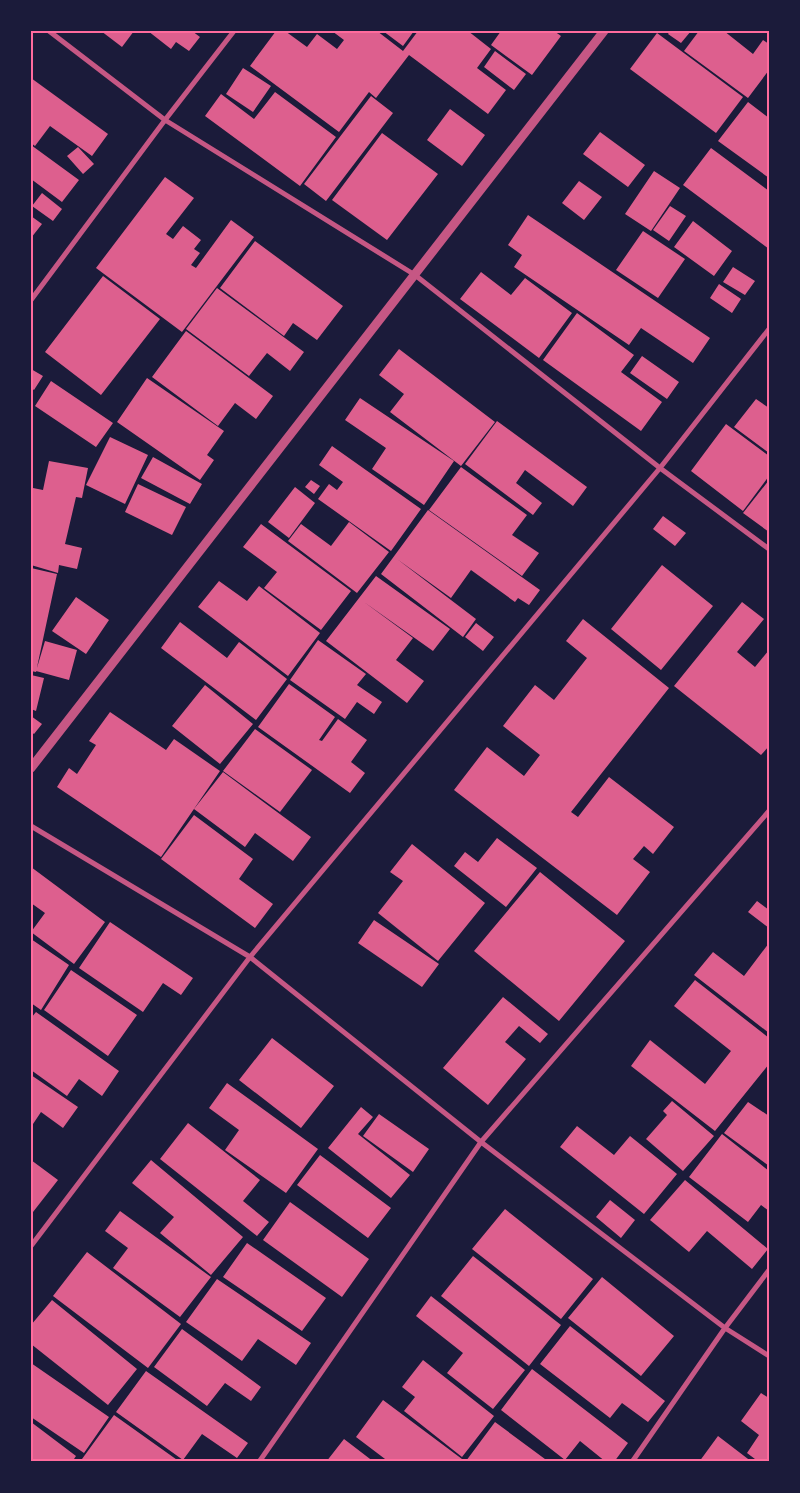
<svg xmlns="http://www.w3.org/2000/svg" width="800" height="1493" font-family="Overpass,sans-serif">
<rect width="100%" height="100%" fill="#1b1b3a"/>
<path fill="#dd5f8e" d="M101 31H134L122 47Z
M148 31H192L200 37 189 51 176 42 171 49Z
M276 31H285L307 47 317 34 337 49 344 40 332 31H377L403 51 418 31H468L491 49 477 68 506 90 488 114 409 55 376 98 369 92 339 132 250 66Z
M383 31H414L403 46Z
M501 31H554L561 36 532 75 491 45Z
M670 31H691L681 43 668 34Z
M699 31H724L753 54 763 40 769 44V70L748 98 684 51Z
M657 33 743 97 716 133 630 69Z
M495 51 526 74 514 90 484 67Z
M243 68 271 86 253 112 226 94Z
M31 78 108 134 92 156 50 126 35 146 31 143Z
M275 92 336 137 300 186 205 116 221 94 254 119Z
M371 96 393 113 326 201 304 184Z
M748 102 769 118V178L718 141Z
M450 109 485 135 462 166 427 140Z
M600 132 645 165 628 187 583 154Z
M382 133 438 174 387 240 332 200Z
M31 145 79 180 62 202 31 179Z
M78 147 94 164 83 174 67 156Z
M711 148 769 191V249L683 185Z
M654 171 680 188 651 231 625 214Z
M165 177 194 198 166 234 173 239 183 226 201 240 194 249 200 253 191 265 196 268 231 220 254 237 182 332 96 268Z
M579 181 602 197 584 220 562 203Z
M42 193 62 209 53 221 32 206Z
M670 206 686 216 669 241 653 230Z
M528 215 710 338 693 363 641 328 629 345 514 267 522 255 508 245Z
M31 216 42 224 31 238Z
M693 221 732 251 714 276 674 247Z
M643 231 685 259 658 298 616 270Z
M255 241 343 306 317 340 293 323 284 336 220 288Z
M733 267 755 281 745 295 723 282Z
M481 272 511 295 525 278 572 313 539 358 460 299Z
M103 276 160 319 101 395 45 352Z
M719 284 741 299 732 313 710 298Z
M217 288 304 352 290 371 267 353 249 376 186 329Z
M577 313 634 355 621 372 662 402 641 431 543 360Z
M186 331 273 396 256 419 235 403 218 426 152 377Z
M399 349 495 422 461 466 390 412 404 394 379 375Z
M642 356 679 382 667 399 630 373Z
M31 369 43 376 34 390 31 388Z
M147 378 224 431 207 455 214 460 200 480 117 422Z
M51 381 113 423 96 447 35 406Z
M360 398 454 461 424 505 372 469 386 448 345 420Z
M756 399 769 408V453L734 427Z
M497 421 587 487 573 506 525 470 516 483 542 503 533 515 465 464Z
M726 424 769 456V476L743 511 691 471Z
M110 437 148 455 125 504 86 485Z
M332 446 421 509 391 551 318 499 329 484 337 490 343 482 319 465Z
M153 457 202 484 190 504 141 478Z
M49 461 88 468 82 498 76 497 65 544 82 548 77 569 59 565 58 573 31 565V498L33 488 43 490Z
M461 467 527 515 512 535 539 553 522 576 429 510Z
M311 480 320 486 314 494 305 487Z
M769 480V532L743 513Z
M138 484 186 507 172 535 125 512Z
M295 487 315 503 289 538 268 522Z
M428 510 540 590 529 605 518 598 515 602 471 570 451 598 397 559 476 619 463 637 381 574Z
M663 516 686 533 675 546 653 529Z
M349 522 389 552 357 593 288 541 301 524 331 546Z
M261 524 351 591 321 630 264 588 277 572 243 547Z
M662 565 713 606 661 670 611 629Z
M31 568 57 574 36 672 31 671Z
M376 576 450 629 433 651 364 602 413 638 396 660 424 681 407 703 326 641Z
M219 581 247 601 259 586 320 633 288 676 198 607Z
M76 597 109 620 86 654 52 631Z
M742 602 764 619 737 652 755 667 769 650V746L761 755 674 686Z
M583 619 669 688 571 812 578 817 609 777 674 827 653 854 644 846 633 859 650 872 617 915 454 790 487 747 524 776 540 755 503 726 535 685 554 700 587 658 566 641Z
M180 622 227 658 239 642 287 679 256 720 161 648Z
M476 623 494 637 483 651 465 637Z
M318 640 366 674 357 685 382 702 374 714 357 702 345 719 290 680Z
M45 641 77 650 69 680 36 671Z
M31 675 44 678 36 711 31 709Z
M289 684 335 717 319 740 322 741 338 719 367 740 351 762 365 773 350 793 258 727Z
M205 685 253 724 220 764 172 726Z
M110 712 166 750 174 739 220 771 161 857 57 787 69 768 77 774 96 745 89 741Z
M31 716 42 724 34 734 31 732Z
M255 729 312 770 280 812 223 771Z
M223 772 311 837 293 861 255 833 245 847 194 809Z
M194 815 253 859 239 879 273 904 255 928 161 859Z
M497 838 537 868 506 907 454 866 465 852 478 862Z
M412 844 485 903 438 961 378 913 403 881 390 872Z
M31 867 105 922 74 964 31 932 45 913 31 903Z
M540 872 625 941 559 1021 474 951Z
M757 901 769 910V928L748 912Z
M374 920 439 964 422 987 358 943Z
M110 922 193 978 181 995 163 983 143 1012 79 968Z
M31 939 69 965 41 1010 31 1003Z
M769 943V1033L694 975 713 952 744 976Z
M71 970 137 1015 108 1056 44 1010Z
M695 980 769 1038V1064L715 1131 631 1066 650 1040 705 1084 731 1051 674 1006Z
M503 997 548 1034 540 1043 519 1026 505 1042 526 1059 488 1105 443 1068Z
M36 1012 119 1071 102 1096 79 1079 67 1096 31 1070V1018Z
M272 1038 334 1086 301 1128 239 1080Z
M31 1075 78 1107 63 1128 41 1112 31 1127Z
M227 1083 318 1149 286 1193 225 1150 239 1130 209 1108Z
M672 1101 714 1136 683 1171 646 1139 667 1115 663 1111Z
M748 1102 769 1116V1166L724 1133Z
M361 1107 373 1117 358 1134 410 1175 391 1198 328 1148Z
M379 1114 429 1149 413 1172 363 1136Z
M188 1123 260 1180 243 1201 269 1222 257 1236 160 1159Z
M577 1126 614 1155 630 1136 677 1174 644 1214 560 1147Z
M722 1134 769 1171V1211L761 1205 748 1222 689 1177Z
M320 1155 391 1208 368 1238 297 1185Z
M31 1160 58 1180 33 1212 31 1211Z
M151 1160 243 1237 211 1275 160 1233 174 1217 132 1183Z
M685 1180 768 1249 752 1269 707 1231 689 1252 650 1220Z
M610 1200 635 1220 621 1238 596 1217Z
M290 1202 369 1259 342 1297 263 1240Z
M505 1209 593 1279 561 1319 472 1249Z
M120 1211 211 1277 180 1317 113 1268 128 1248 105 1231Z
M247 1243 326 1298 302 1331 223 1277Z
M87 1252 181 1324 148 1368 53 1296Z
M473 1256 561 1325 529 1366 441 1296Z
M602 1277 674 1336 641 1376 568 1318Z
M217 1279 311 1343 296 1365 258 1339 242 1361 186 1322Z
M431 1296 525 1370 493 1409 447 1373 463 1353 416 1316Z
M52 1300 137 1369 108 1405 31 1344V1325Z
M570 1326 665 1401 648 1422 622 1403 610 1418 540 1364Z
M182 1329 261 1387 251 1401 225 1383 207 1406 154 1367Z
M423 1360 494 1416 462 1457 404 1411 415 1397 402 1387Z
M31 1363 109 1417 84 1453 31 1417Z
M532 1369 628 1443 614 1462H606L580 1441 565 1460 501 1410Z
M146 1371 248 1443 237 1458 202 1434 183 1460 116 1412Z
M761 1393 769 1398V1462H759L747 1453 759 1435 741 1421Z
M383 1400 462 1459 459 1462H389L356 1437Z
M114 1415 180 1462H86L82 1459Z
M31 1422 76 1456 72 1462H31Z
M495 1422 549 1462 466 1461Z
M718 1436 752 1462H699Z
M344 1439 374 1462H326Z"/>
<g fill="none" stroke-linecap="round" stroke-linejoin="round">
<path stroke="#c65784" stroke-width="5" d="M49 31 165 120 415 275 660 468 769 549
M31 300 165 120 234 31
M31 826 250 957 481 1142 725 1328 769 1356
M31 1246 250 957 660 468 769 329
M259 1462 481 1142 769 811
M632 1462 725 1328 769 1270"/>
<path stroke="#c65784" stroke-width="9" d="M31 768 604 31"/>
</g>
<rect width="800" height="1493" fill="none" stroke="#1b1b3a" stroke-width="65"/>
<rect x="32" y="32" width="736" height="1428" fill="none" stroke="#ff6b9d" stroke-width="2"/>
</svg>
